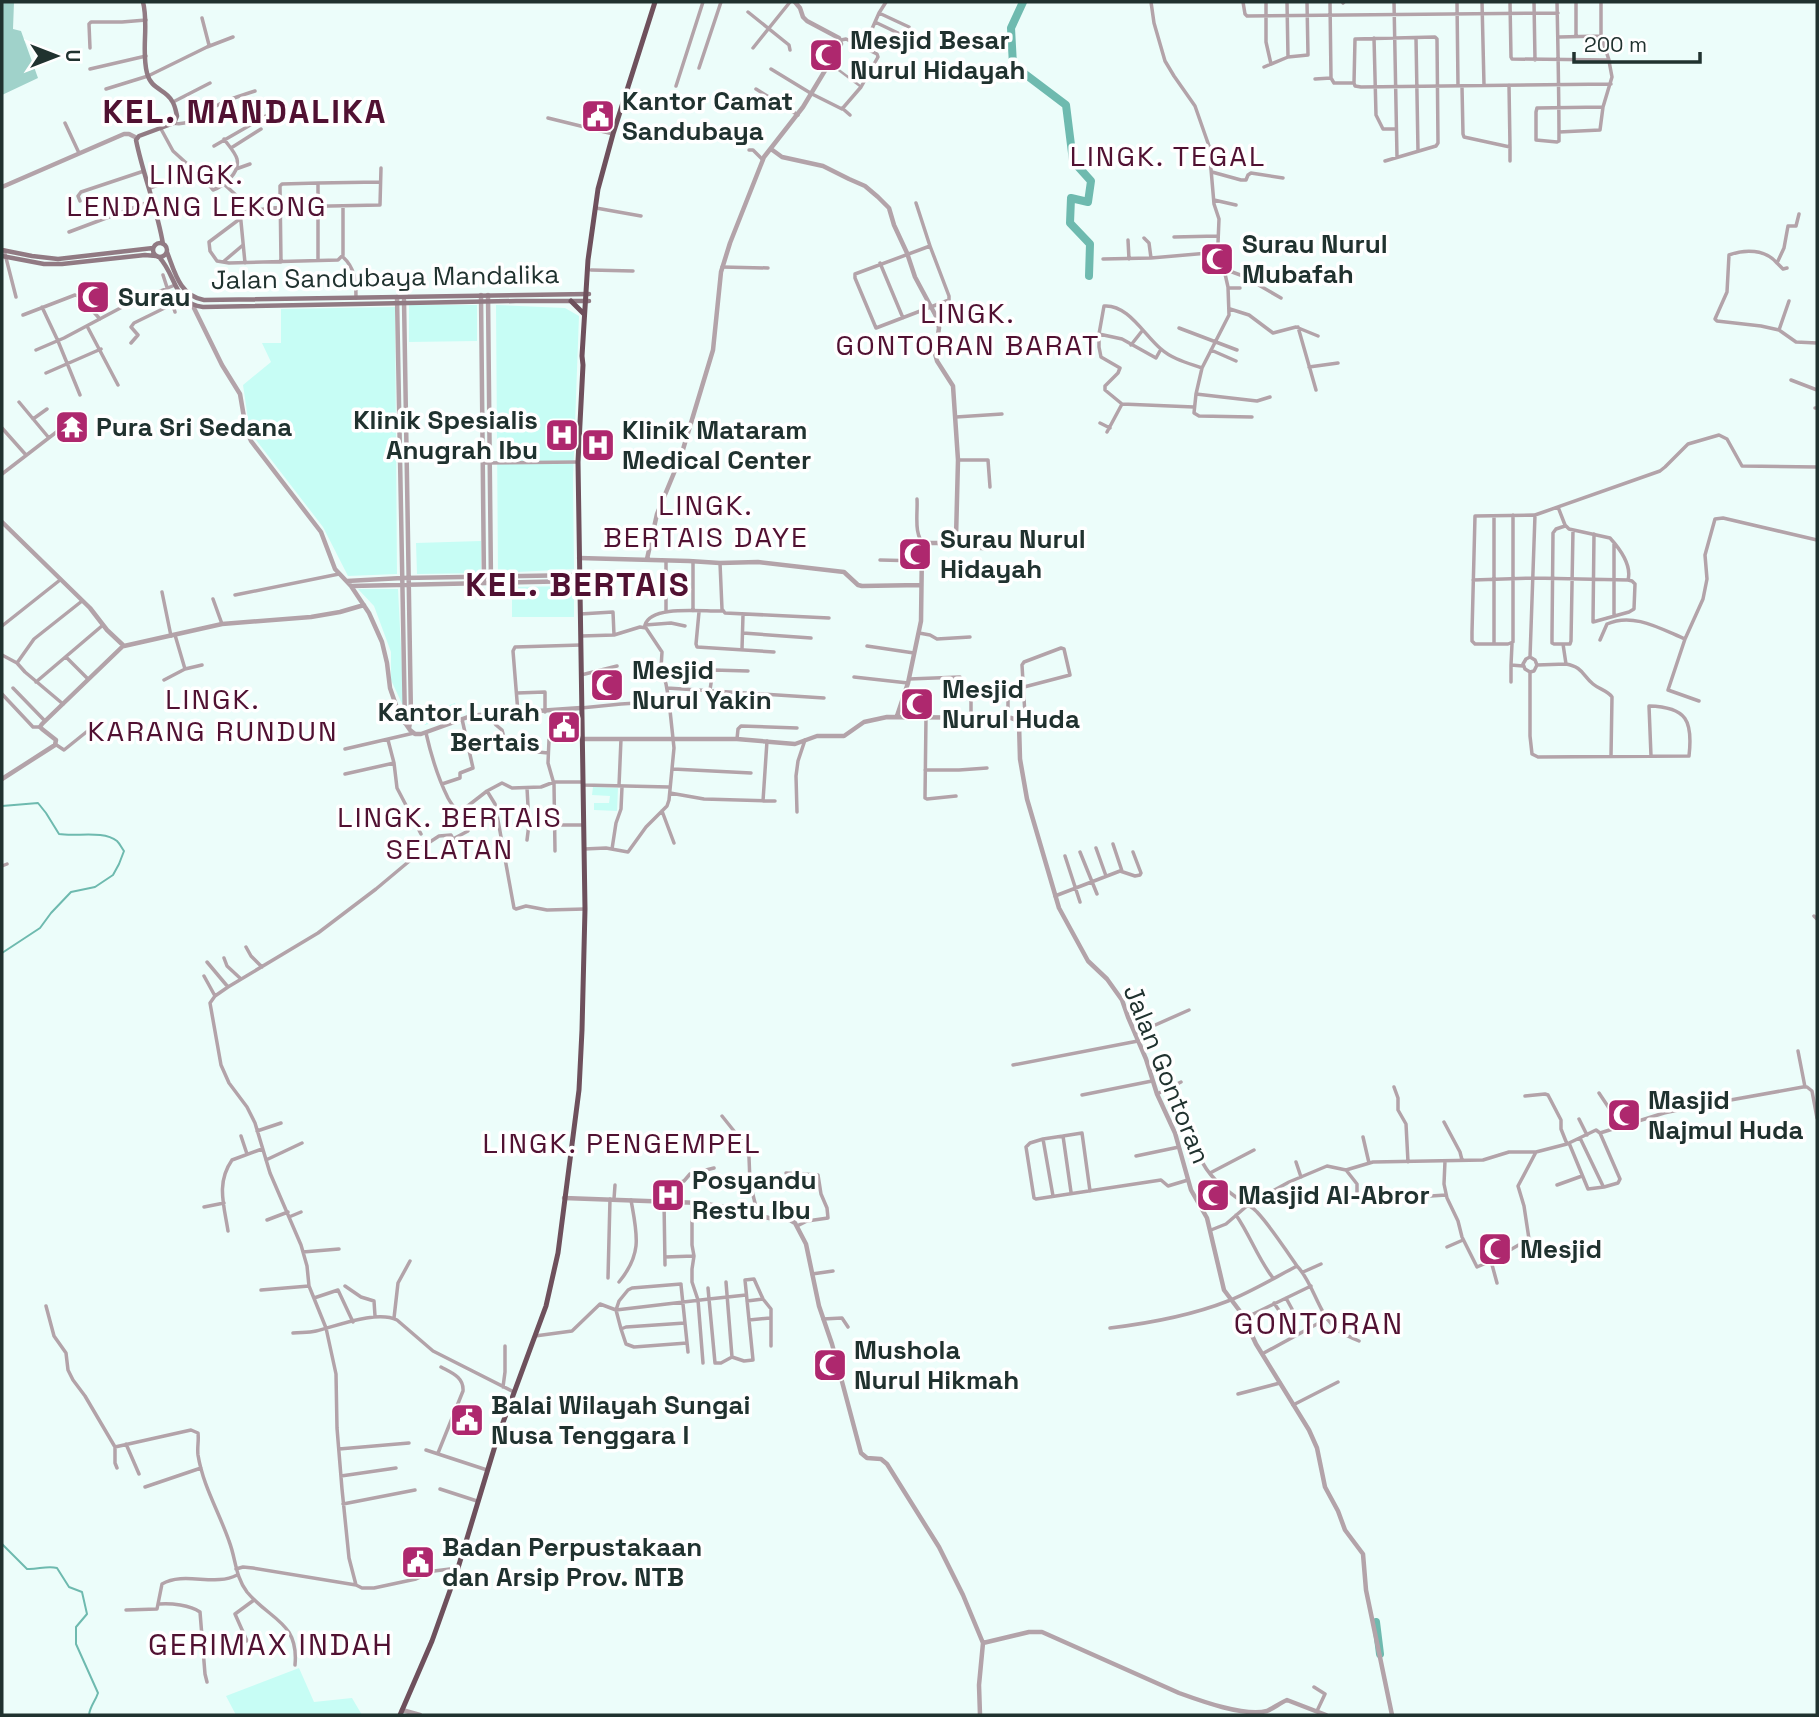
<svg xmlns="http://www.w3.org/2000/svg" width="1819" height="1717" font-family="'Space Grotesk',sans-serif">
<rect width="100%" height="100%" fill="#ecfdfa"/>
<path fill="#c7fdf5" d="M409 305H477V341L409 342Z
M496 305 565 308 579 316 573 478 574 569 498 573Z
M395 307 397 574 348 576 323 527 256 440 249 426 243 385 271 362 262 343H281V309Z
M481 541V573L417 574 416 543Z
M574 586V617H512V587Z
M358 589H398L404 708 391 680V652L374 606Z
M455 703 458 715 425 725 419 717Z
M593 787 618 788 617 811 594 810V803H609L610 796 592 795Z
M299 1668 314 1702 352 1698 362 1715H236L226 1696Z"/>
<path fill="#a0d2ca" d="M2 2H14L13 29 21 31 38 78 2 95Z"/>
<g fill="none" stroke-linecap="round" stroke-linejoin="round">
<path stroke="#6ebaaf" stroke-width="2" d="M2 806 38 803 46 813 59 834C76 837 103 830 117 841 120 844 121 847 124 851L119 864 113 875 95 887 71 892 51 913 40 928 2 953
M2 1544 27 1569C37 1570 47 1565 57 1568L69 1587 82 1592 87 1614 76 1627V1644L98 1693C95 1702 90 1706 89 1715"/>
<path stroke="#6ebaaf" stroke-width="8" d="M1023 2 1011 28 1013 65 1066 105 1073 161 1091 181 1088 202 1071 198 1070 223 1090 244 1089 276
M1376 1622 1380 1654"/>
<path stroke="#b3a3a9" stroke-width="2.5" d="M832 65 860 86"/>
<path stroke="#b3a3a9" stroke-width="3.5" d="M1151 2 1154 23 1165 61 1174 76 1195 106 1209 146 1214 204 1219 219 1218 243 1228 287 1229 315 1202 368 1196 394 1194 413 1199 416 1252 417
M1243 2 1245 14 1247 16 1558 13
M1266 2V42L1271 64
M1330 2 1331 78
M1394 2 1397 157
M1457 2 1458 86
M1482 2 1484 85
M1510 2 1511 57 1512 59 1609 60 1601 36 1559 37
M1534 2 1535 60
M1557 2C1558 48 1559 94 1559 141L1557 142 1536 140V112L1537 108 1603 107
M1601 2V36
M1343 3 1344 2
M748 12 789 45 790 50
M879 13 909 27
M202 18 209 45
M875 22 900 34
M1576 36V2
M1374 38 1376 115 1383 129H1396
M1416 38 1418 151
M864 47 879 13 886 2
M90 48 89 24 91 22H122L146 20
M753 48 790 2
M1288 57 1308 55 1307 2
M1264 67 1288 57 1287 2
M699 68 721 2
M90 69 146 56
M771 69 812 94 842 109 861 87 878 57 877 54 846 39 841 40
M1315 79 1331 78 1334 83H1354L1355 86 1361 87 1611 84
M1354 83 1355 39 1435 37 1437 39 1438 143 1436 146 1385 161
M676 86 703 2
M1462 87 1463 134 1464 137 1510 147 1509 85
M106 89 148 76 207 47 233 37
M756 89 798 115
M173 102 210 83
M842 108 850 115
M548 118 613 134
M65 123 79 153
M173 123C191 127 203 112 218 105 229 99 242 95 255 91
M161 129 173 151 205 180 213 190C224 186 240 173 237 159 235 152 228 145 224 139
M1559 132 1600 130 1603 107 1612 77 1609 61
M214 146 283 106
M1510 147V161
M231 148 261 129
M749 150H753L763 160
M236 169 250 164
M1212 172 1241 180H1246L1248 175 1251 173 1283 178
M226 186 237 196 239 201 245 263
M150 188 195 171
M1214 200 1236 205
M80 201 78 196 81 192 144 171
M916 203 930 246
M596 208 641 216
M240 212 281 207 380 205 381 168
M1799 214 1796 226H1788L1784 248 1777 263C1765 249 1745 249 1729 255L1727 292 1715 319 1717 321 1761 326 1779 330 1796 342 1817 343
M241 218 209 242 210 251 217 261 229 263 338 260 343 255V206
M69 232 154 200
M1174 237 1218 236
M1144 238 1149 243 1151 258
M1128 240 1129 259
M930 246 949 296V300L876 328 855 278V274Z
M4 250 16 297
M343 257C355 268 356 281 356 298
M1103 259 1151 258 1220 252
M318 260V183L380 182
M223 262 243 245
M281 262 280 186 282 184 318 183
M880 263 903 318
M1777 263 1783 269 1787 268
M722 267 768 268
M1224 269 1243 276 1281 298
M591 270 633 271
M163 275 175 312
M1228 288H1240
M42 307 58 341 80 395
M1230 309 1249 315 1273 333 1296 327 1318 336
M23 315 75 295 80 297 100 319
M87 326 118 385
M1298 327 1316 390
M1179 328 1237 350
M1779 330 1789 301
M1099 334V347L1101 357 1120 368 1118 373 1105 386V390L1122 404
M131 343 138 335 131 327 134 323 183 299
M1131 345 1142 331
M1161 349 1156 358 1122 339 1099 334 1104 306C1128 304 1144 335 1161 349 1172 359 1188 363 1202 368
M36 350 64 338 126 305 175 285
M1211 350 1236 361
M1309 367 1338 363
M46 373 101 349
M1791 380 1817 390
M1196 394 1257 401 1270 397
M19 402 49 438
M1815 408H1817
M956 417 1002 414
M33 419 47 409
M1100 423 1110 428
M2 428 26 455
M1107 432 1122 404 1194 407
M652 459 676 470
M959 460H988L990 487
M484 463 578 462
M2 474 63 427
M917 499C918 513 913 536 925 545
M1513 515V642L1508 644H1475L1472 641V632L1475 516 1534 515
M1494 516V644
M1565 526 1556 529 1553 533 1552 635V643L1554 644H1570L1571 641 1573 530
M1594 534 1593 622 1629 612 1634 609 1635 584 1632 581 1628 580
M953 542 970 548 995 549
M1614 544V615
M880 560 921 561
M693 561V611
M720 563 722 609 725 613 829 618
M1473 580 1533 578 1628 580C1632 565 1620 549 1610 538L1569 529 1565 525 1558 507
M162 592 171 636
M235 595 339 574
M213 599 222 624
M666 611V561
M699 612 696 644 697 647 774 652
M580 614 613 612 614 635
M645 625C651 604 705 612 723 611
M645 625 671 623 685 626
M2 626 60 580
M743 633 811 638
M919 633 930 635 937 639 970 637
M175 635 185 669 202 665
M581 636 614 635 640 627 646 628 662 652 661 668 666 684 669 701 674 748 669 800 667 806 646 827 628 852 606 848 584 849
M1600 640 1607 624C1633 612 1661 629 1685 639
M1512 644 1511 665 1523 666
M867 646 914 653
M742 649 743 615
M2 655 17 663 25 672 63 704
M66 657 88 679
M1530 657 1535 660 1537 665 1534 671 1530 672 1525 669 1523 664 1526 659 1530 657 1535 515 1660 471 1665 467 1688 444 1719 435 1727 439 1742 466 1817 467
M17 663 34 639 82 601
M1566 664C1583 667 1582 675 1593 684 1600 690 1607 690 1612 697L1611 756
M1537 665 1566 664 1563 644
M1530 672V736L1532 754 1538 757 1689 756C1693 721 1687 707 1649 706L1651 756
M581 675 617 666
M854 677 908 683
M909 679 960 677
M164 680 185 669
M36 682 103 625
M1511 682V665
M13 688 45 721
M667 688 824 698
M710 690 713 670 748 671
M517 693 545 692V712
M2 694 33 727H40
M1699 701 1668 690 1685 639 1703 599 1707 579 1705 555 1715 519 1723 518 1817 540
M581 708 621 704 669 701
M518 713 513 651 515 647 581 645
M490 715 496 725 502 730 507 749 548 753
M926 717 925 798 927 799 956 796
M971 718V698L973 694 1007 692
M1008 718V690L1024 689
M1019 723 1025 715 1022 665 1024 662 1061 648 1064 649 1070 675 1024 687
M737 739 738 729 741 726 797 728
M55 744 64 750 100 721
M452 748 468 745
M345 749 414 733
M394 763 397 788 421 834
M673 769 751 773
M925 770H959L987 768
M345 774 394 763 388 740
M442 784 460 778V773L473 768 462 719
M583 785 669 787
M619 786 621 739
M487 791 495 804 514 908 516 909 526 906 547 910 585 909
M670 793 704 799 775 801
M763 801 767 741
M662 811 674 843
M460 812 487 791 502 783 512 788 541 787 554 782H582
M797 812 796 776 798 761 805 740
M555 825H583
M527 840 529 824 527 788
M1113 844 1122 871
M1096 848 1106 876
M612 849 616 823 621 809 622 787
M555 851 554 784 548 763 549 740 552 737 582 735
M1080 852 1097 894
M1065 856 1080 902
M2 866 7 864
M1055 896 1120 871 1135 876 1140 875 1141 873 1133 852
M1814 916 1817 919
M246 947 251 956 262 967
M224 958 227 966 241 979
M207 962 228 987
M204 976 215 996
M1135 1034 1189 1010
M1798 1051 1805 1087
M1013 1065 1138 1041
M1394 1087 1398 1098V1110L1406 1124 1408 1162
M1599 1093 1621 1126
M1157 1094 1181 1082
M1082 1095 1152 1081
M1525 1096 1545 1094 1548 1095 1561 1120V1129L1567 1144
M722 1116 742 1141 749 1157 750 1183 758 1215
M1579 1119 1587 1135
M1444 1122 1460 1152 1462 1160
M257 1131 281 1123
M241 1136 247 1154
M1063 1136 1082 1133 1090 1191
M1363 1137 1369 1163
M1580 1138 1603 1186
M1043 1139 1030 1143 1026 1147 1034 1198 1036 1199 1161 1180 1168 1186 1188 1180
M1569 1143 1588 1189 1604 1187 1618 1183 1620 1179 1600 1133
M513 1146 540 1144 552 1151 571 1152
M1136 1156 1179 1147
M1201 1159C1208 1177 1228 1192 1243 1202 1249 1206 1253 1207 1257 1212 1272 1228 1284 1248 1297 1266 1314 1283 1318 1316 1339 1331 1345 1335 1352 1338 1359 1341
M266 1160 302 1143
M1445 1161 1444 1184 1447 1198 1458 1221 1462 1237 1477 1267 1491 1261 1529 1239 1524 1206 1518 1186 1536 1152
M1296 1162 1301 1177
M1346 1170 1357 1184V1192
M786 1173 818 1175 821 1194 827 1208 828 1218 807 1221 797 1226
M1210 1173 1254 1150
M1557 1185 1582 1176
M1053 1196 1043 1139 1063 1136 1071 1192
M1431 1196 1446 1195
M614 1199 615 1185
M664 1202 665 1265
M672 1202V1185L684 1181 690 1174 714 1168
M692 1203V1245L694 1256 692 1269V1282L698 1300 703 1363
M204 1207 224 1203
M1236 1215C1250 1235 1258 1259 1273 1278
M289 1217 301 1212
M267 1220 288 1212
M1211 1230 1226 1224 1248 1205 1269 1193 1289 1182 1327 1166 1346 1170 1373 1162 1483 1160 1509 1152H1536L1567 1144 1596 1130 1600 1133 1664 1113 1697 1106 1803 1087H1807L1812 1091 1817 1118
M228 1231C224 1205 216 1183 232 1160L262 1149
M1447 1247 1463 1240
M303 1252 339 1249
M665 1257 694 1256
M1491 1261 1497 1283
M1303 1272 1321 1264
M812 1274 833 1271
M608 1278 610 1199
M619 1282C643 1253 637 1234 631 1200
M726 1282 732 1357
M345 1286 361 1297 374 1301 375 1316
M708 1288 709 1299 746 1295
M261 1290 309 1286
M314 1298 338 1290 353 1322
M1286 1298 1292 1309
M747 1301 763 1299
M1274 1303 1282 1315
M46 1306 54 1336 66 1353 68 1370 73 1380 85 1396 115 1447 191 1430 198 1433C199 1441 197 1447 198 1455 203 1486 219 1512 229 1541 236 1559 235 1576 247 1592 270 1620 299 1622 295 1665
M394 1318 398 1283 410 1261
M1245 1318 1311 1286
M823 1319 842 1318 848 1327
M749 1320 770 1318
M685 1323 626 1327 621 1329 616 1310 619 1301 628 1290 632 1288 681 1284V1285L688 1352
M1110 1328C1151 1323 1190 1316 1228 1301 1251 1292 1274 1278 1297 1266
M621 1329 626 1344 634 1347 687 1343
M293 1333C301 1332 308 1333 316 1331 337 1326 377 1310 397 1320L433 1351 514 1392
M535 1336 572 1331 600 1304 616 1310 709 1299 715 1363H721L732 1357 744 1361 753 1360 745 1280 754 1279 763 1299 771 1309V1346
M816 1353 819 1362 836 1359
M1262 1354 1328 1318
M503 1387 505 1372V1346
M1238 1394 1280 1383
M1293 1405 1338 1382
M126 1444 139 1474
M115 1447V1463L117 1468
M339 1449 409 1443
M426 1450 487 1470
M438 1453 463 1391C464 1377 452 1373 441 1367
M341 1476 396 1468
M145 1487 201 1468
M440 1489 477 1501
M343 1504 415 1490
M236 1569 243 1567 253 1568 356 1585 362 1588H374L416 1579 434 1571 458 1568
M356 1585 349 1558 342 1489 337 1428 336 1374 326 1328 309 1286 307 1266 301 1245 270 1173 255 1123 247 1107 229 1083 221 1065 210 1003 215 996 228 987 318 933 376 889 413 858 416 851 439 836 451 835 453 839 468 831C465 817 455 811 448 798 438 778 431 755 426 733
M159 1604C171 1603 190 1605 200 1612L205 1674 207 1682
M126 1610 157 1609 162 1584C184 1571 215 1587 237 1575
M247 1641 235 1614 254 1600
M1314 1687 1325 1694 1317 1711"/>
<path stroke="#b3a3a9" stroke-width="4.5" d="M771 149 782 157 823 166 849 179 865 186 878 197 889 208 894 225 907 253 915 277 937 318 939 328 935 354 937 361 953 386 958 460 956 538 951 543H928L922 549 921 621 908 683 897 716
M2 187 124 134H129L137 138
M481 295 484 582
M488 295 491 583
M397 297 405 723
M404 300 411 717 409 728
M193 306 222 365 240 394 246 429 251 441 321 532 335 569 351 586 369 613 382 642 387 663 390 688 399 714 410 730 415 734H421L468 717 479 715 581 708
M2 522 90 608 107 630 124 646 222 624 311 617 340 612 364 605
M579 558 689 561 720 563 758 562 844 572 858 585 862 586 921 585
M647 559 657 514 681 456 713 350 721 272 730 243 764 157 803 107 841 44 839 38 807 21 803 17 800 8 795 2
M347 581 402 578 579 575
M351 586 579 581
M582 739H737L795 744 817 736H844L864 722 887 717 1011 718 1017 720 1019 724 1020 759 1027 799 1059 908 1088 961 1107 979 1122 1000 1128 1017 1146 1059 1157 1094 1175 1133 1191 1190 1207 1218 1224 1290 1242 1314 1256 1344 1309 1430 1317 1448 1325 1487 1338 1511 1345 1530 1363 1554 1366 1590 1392 1715
M2 779 55 745 56 740 42 729 40 727 42 724 123 646
M564 1198 701 1203 729 1208 769 1218 790 1220 795 1223 806 1244 819 1306 832 1344 861 1453 867 1458 881 1459 887 1464 939 1547 963 1595 983 1643 979 1685 980 1715
M983 1643 1029 1632H1042L1179 1693C1201 1701 1245 1717 1267 1711 1274 1708 1280 1703 1287 1700L1326 1715
M402 1710 420 1715"/>
<path stroke="#917a83" stroke-width="4.5" d="M143 2C149 25 141 50 147 73 151 90 166 89 172 101 175 105 176 112 177 116L174 123 139 136 136 140C143 175 157 208 163 244
M153 250a7 7 0 1 1 14 0a7 7 0 1 1-14 0Z
M2 250 32 256 58 259 153 248
M167 252C175 273 180 296 204 300L589 294
M2 256 44 264H62L145 255 156 256
M159 257C177 276 173 303 203 307L516 301H589"/>
<path stroke="#6e505c" stroke-width="5" d="M571 301 584 314
M400 1715 432 1641 458 1568 498 1436 546 1306 558 1253 579 1090 582 1030 585 909 578 462 583 365 582 356 588 260 598 189 613 134 655 2"/>
</g>
<defs>
<g id="mosque-square" transform="scale(1.75)"><rect x="-9" y="-9" width="18" height="18" rx="4" fill="#ae286e" stroke="#fff"/><path d="M3.5-4.9A6 6 0 1 0 3.5 4.9A5 5 0 1 1 3.5-4.9Z" fill="#fff"/></g>
<g id="civic-square" transform="scale(1.75)"><rect x="-9" y="-9" width="18" height="18" rx="4" fill="#ae286e" stroke="#fff"/><path d="M-.6-6.5H3V-4.5H.6V-3L4-1V1h2V6H-6V1h2V-1L-.6-3ZM-1.2 2.5V6h2.4V2.5Z" fill="#fff"/></g>
<g id="temple-square" transform="scale(1.75)"><rect x="-9" y="-9" width="18" height="18" rx="4" fill="#ae286e" stroke="#fff"/><path d="M0-6L5-2H3V0L6.5 2.5H4V6H1.5V3h-3V6H-4V2.5H-6.5L-3 0V-2H-5Z" fill="#fff"/></g>
<g id="hospital-square" transform="scale(1.75)"><rect x="-9" y="-9" width="18" height="18" rx="4" fill="#ae286e" stroke="#fff"/><path d="M-5-5h3v3.5h4V-5h3V5h-3V1.5h-4V5h-3Z" fill="#fff"/></g>
</defs>
<g fill-rule="evenodd">
<use href="#mosque-square" x="826" y="55"/>
<use href="#civic-square" x="598" y="116"/>
<use href="#mosque-square" x="1217" y="259"/>
<use href="#mosque-square" x="93" y="297"/>
<use href="#temple-square" x="72" y="427"/>
<use href="#hospital-square" x="562" y="435"/>
<use href="#hospital-square" x="598" y="445"/>
<use href="#mosque-square" x="915" y="554"/>
<use href="#mosque-square" x="607" y="685"/>
<use href="#mosque-square" x="917" y="704"/>
<use href="#civic-square" x="564" y="727"/>
<use href="#mosque-square" x="1624" y="1115"/>
<use href="#hospital-square" x="668" y="1195"/>
<use href="#mosque-square" x="1213" y="1195"/>
<use href="#mosque-square" x="1495" y="1249"/>
<use href="#mosque-square" x="830" y="1365"/>
<use href="#civic-square" x="467" y="1420"/>
<use href="#civic-square" x="418" y="1562"/>
</g>
<g text-anchor="middle" stroke-width="7" stroke-linejoin="round" paint-order="stroke">
<g font-size="26" font-weight="bold" fill="#20322f" stroke="#fff" text-anchor="start">
<text x="850" y="49">Mesjid Besar<tspan x="850" dy="30">Nurul Hidayah</tspan></text>
<text x="622" y="110">Kantor Camat<tspan x="622" dy="30">Sandubaya</tspan></text>
<text x="1242" y="253">Surau Nurul<tspan x="1242" dy="30">Mubafah</tspan></text>
<text x="118" y="306">Surau</text>
<text x="538" y="429" text-anchor="end">Klinik Spesialis<tspan x="538" dy="30">Anugrah Ibu</tspan></text>
<text x="96" y="436">Pura Sri Sedana</text>
<text x="622" y="439">Klinik Mataram<tspan x="622" dy="30">Medical Center</tspan></text>
<text x="940" y="548">Surau Nurul<tspan x="940" dy="30">Hidayah</tspan></text>
<text x="632" y="679">Mesjid<tspan x="632" dy="30">Nurul Yakin</tspan></text>
<text x="942" y="698">Mesjid<tspan x="942" dy="30">Nurul Huda</tspan></text>
<text x="540" y="721" text-anchor="end">Kantor Lurah<tspan x="540" dy="30">Bertais</tspan></text>
<text x="1648" y="1109">Masjid<tspan x="1648" dy="30">Najmul Huda</tspan></text>
<text x="692" y="1189">Posyandu<tspan x="692" dy="30">Restu Ibu</tspan></text>
<text x="1238" y="1204">Masjid Al-Abror</text>
<text x="1520" y="1258">Mesjid</text>
<text x="854" y="1359">Mushola<tspan x="854" dy="30">Nurul Hikmah</tspan></text>
<text x="491" y="1414">Balai Wilayah Sungai<tspan x="491" dy="30">Nusa Tenggara I</tspan></text>
<text x="442" y="1556">Badan Perpustakaan<tspan x="442" dy="30">dan Arsip Prov. NTB</tspan></text>
</g>
<g font-size="26" fill="#20322f" stroke="#fff">
<text transform="translate(385 277) rotate(-1)" y="9">Jalan Sandubaya Mandalika</text>
<text transform="translate(1167 1074) rotate(68)" y="9">Jalan Gontoran</text>
</g>
<g font-size="28" letter-spacing="2" fill="#511132" stroke="#fff">
<text x="1168" y="166">LINGK. TEGAL</text>
<text x="197" y="184">LINGK.<tspan x="197" dy="32">LENDANG LEKONG</tspan></text>
<text x="968" y="323">LINGK.<tspan x="968" dy="32">GONTORAN BARAT</tspan></text>
<text x="706" y="515">LINGK.<tspan x="706" dy="32">BERTAIS DAYE</tspan></text>
<text x="213" y="709">LINGK.<tspan x="213" dy="32">KARANG RUNDUN</tspan></text>
<text x="450" y="827">LINGK. BERTAIS<tspan x="450" dy="32">SELATAN</tspan></text>
<text x="622" y="1153">LINGK. PENGEMPEL</text>
</g>
<g font-size="30" letter-spacing="2" fill="#511132" stroke="#fff">
<text x="1319" y="1334">GONTORAN</text>
<text x="271" y="1655">GERIMAX INDAH</text>
</g>
<g font-size="33" font-weight="bold" letter-spacing="2" fill="#511132" stroke="#fff">
<text x="245" y="123">KEL. MANDALIKA</text>
<text x="578" y="596">KEL. BERTAIS</text>
</g>
</g>
<rect width="1819" height="1717" fill="none" stroke="#20322f" stroke-width="7"/>
<g transform="translate(56 56) rotate(90)" stroke="#ffffff" stroke-width="5" paint-order="stroke">
<path d="M0-5L12 26L0 18L-12 26Z" fill="#20322f"/>
<text y="-10" font-size="19" font-weight="bold" text-anchor="middle" fill="#20322f">U</text>
</g>
<path d="M1574 52v10h126v-10" fill="none" stroke="#20322f" stroke-width="3.5"/>
<text x="1584" y="52" font-size="21" fill="#20322f" stroke="#ffffff" stroke-width="5" paint-order="stroke">200 m</text>
</svg>
